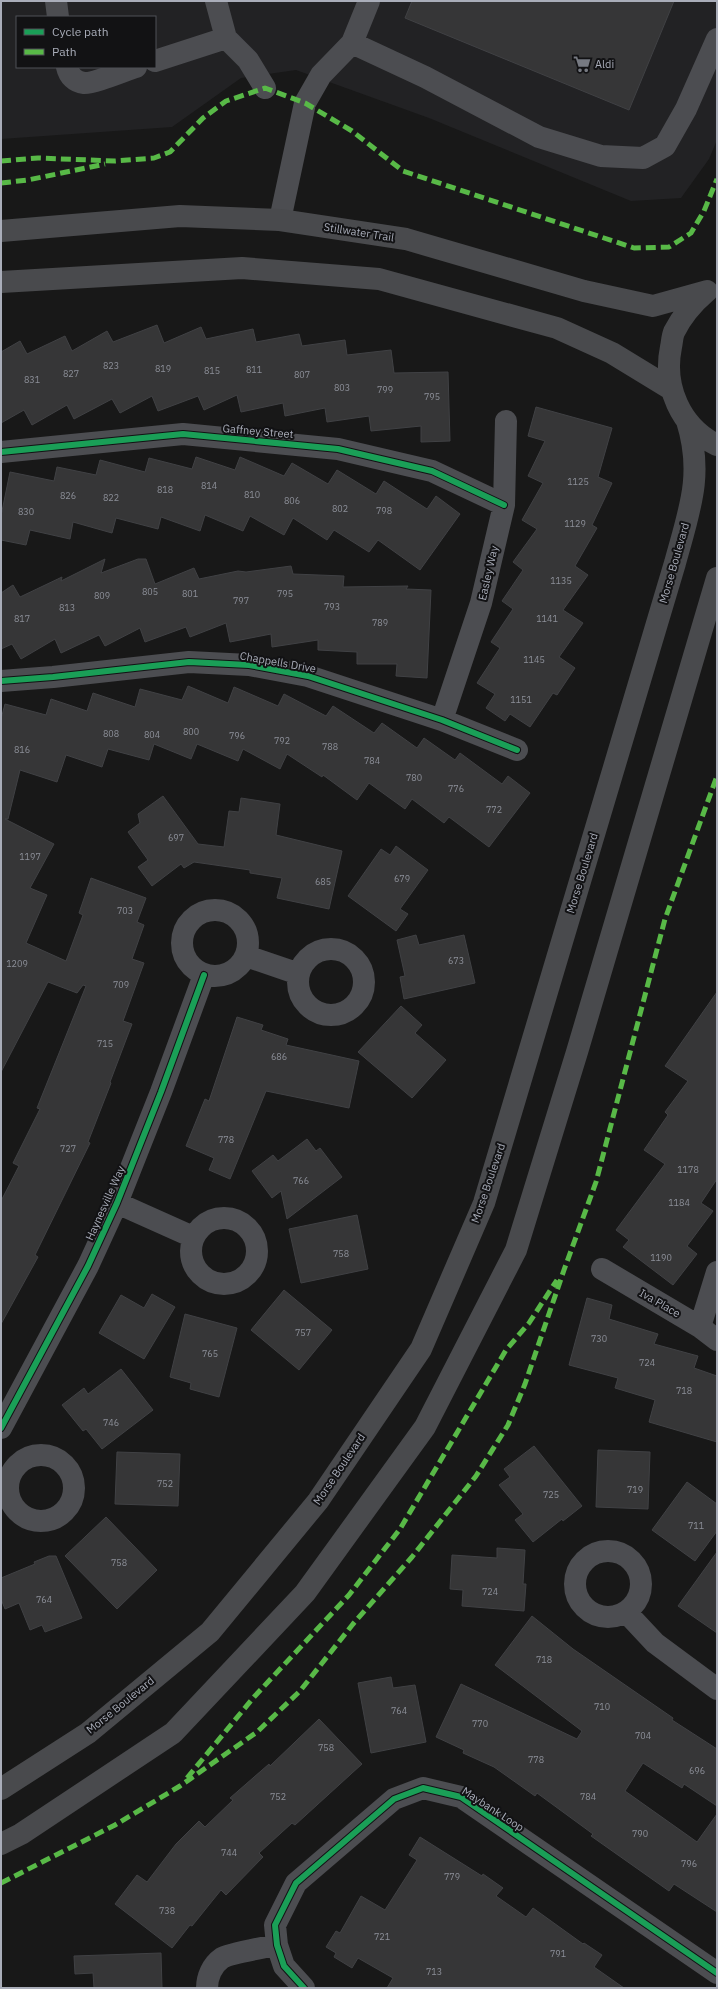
<svg xmlns="http://www.w3.org/2000/svg" width="718" height="1989" font-family="'IBM Plex Sans',sans-serif">
<rect width="100%" height="100%" fill="#181818"/>
<path fill="#222224" fill-rule="evenodd" d="M1 1H717V140L709 159 681 198 631 201 429 118 296 70 241 78 172 127 1 139ZM17 17H155V67H17Z"/>
<path fill="#363637" stroke="#404144" d="M412 1H674L629 110 405 18Z
M157 325 164 343 201 327 206 339 253 329 256 342 299 334 302 346 345 340 347 355 391 350 394 373 448 372 450 441 421 442V426L371 431 369 416 327 422 325 408 285 416 283 403 241 412 237 395 204 410 198 396 158 411 152 396 120 413 112 399 74 419 67 405 32 425 24 410 1 423V352L20 341 27 354 65 336 72 351 107 331 113 342Z
M536 407 612 428 598 477 612 483 592 525 597 528 575 566 588 575 563 610 583 623 559 657 575 668 557 695 553 693 530 727 510 714 505 721 486 708 495 694 477 683 500 648 491 642 513 609 502 601 523 570 513 562 537 529 522 520 543 483 528 476 545 441 528 436Z
M196 457 235 470 240 457 284 476 292 463 328 484 337 470 376 494 384 481 427 509 436 496 460 514 420 570 378 540 369 552 334 530 327 540 293 518 284 535 250 516 243 531 205 515 200 531 161 517 158 529 116 518 112 533 73 522 70 539 30 530 26 545 1 540V516L10 472 54 481 57 467 96 475 100 460 145 472 149 458 192 469Z
M105 559 101 573 138 559H146L155 584 194 568 199 579 238 571 246 572 291 566 293 574 344 576 343 587 408 586 406 589 431 590 427 678 396 676 397 664H357V652L318 650V640L272 647 271 634 230 642 226 623 190 637 186 627 145 642 140 628 105 646 99 635 61 653 55 639 21 659 12 644 1 649V593L13 585 20 597 62 577 61 581Z
M188 686 228 703 234 687 278 706 284 694 326 716 333 706 374 733 382 723 417 748 424 738 455 760 460 753 502 784 508 776 530 793 489 847 449 817 444 823 412 799 405 809 369 783 357 800 323 775 322 777 287 754 280 769 243 749 238 761 197 744 191 759 154 744 149 760 108 749 102 767 66 755 57 782 20 770 8 819H5L54 844 30 888 47 895 26 943 66 961 83 915 79 913 91 878 146 898 137 922 144 925 132 959 144 963 123 1021 132 1024 110 1082 111 1083 88 1142 90 1143 35 1255 38 1257 1 1324V1201L19 1166 13 1163 40 1109 37 1108 86 986 83 985 77 993 48 982 1 1072V719L5 704 46 715 51 699 87 711 93 693 135 707 140 689 182 700Z
M163 796 198 844 224 847 229 811 239 812 241 798 280 804 276 835 342 851 329 909 277 898 282 878 250 873V870L194 862 184 868 181 864 152 886 138 867 148 860 128 832 140 823 138 814Z
M396 846 428 870 400 909 408 914 396 931 348 896 381 849 390 855Z
M416 935 419 945 464 935 475 983 404 999 400 977 405 976 397 940Z
M717 992V1179L701 1203 713 1211 687 1246 697 1254 673 1285 623 1247 629 1240 616 1230 665 1164 644 1150 668 1115 665 1112 688 1081 665 1066Z
M401 1006 422 1025 415 1033 446 1060 412 1098 358 1052Z
M237 1017 263 1025 261 1030 288 1039 286 1045 359 1061 349 1108 266 1091 230 1179 209 1170 214 1158 186 1146 205 1099 209 1101Z
M307 1139 316 1151 320 1148 342 1177 287 1219 281 1191 272 1198 252 1171 273 1155 278 1161Z
M357 1215 368 1269 301 1283 289 1229Z
M284 1290 332 1330 299 1370 251 1330Z
M152 1294 175 1307 144 1359 99 1333 121 1295 144 1308Z
M587 1298 612 1305 609 1319 658 1334 654 1344 698 1356 694 1368 717 1376V1442L649 1422 655 1400 615 1388 618 1378 569 1365Z
M185 1314 237 1328 219 1397 190 1389 191 1383 170 1377Z
M121 1369 153 1410 102 1449 86 1429 83 1431 62 1405 84 1388 88 1394Z
M534 1446 582 1506 563 1521 562 1519 533 1542 515 1520 523 1514 499 1485 510 1477 504 1469Z
M598 1450 650 1452 648 1509 596 1507Z
M117 1452 180 1454 178 1506 115 1504Z
M687 1482 717 1504V1531L695 1561 652 1530Z
M106 1517 157 1570 117 1609 65 1556Z
M497 1548 525 1550 523 1584H526L524 1611 462 1606 463 1590 450 1589 452 1555 497 1558Z
M717 1552V1633L678 1606Z
M49 1556H56L82 1618 45 1632 42 1625 30 1630 19 1603 5 1609 1 1599V1578L35 1564 34 1562Z
M532 1616 573 1649 673 1718 672 1720 717 1749V1806L684 1784 682 1788 643 1763 625 1791 697 1842 717 1814V1912L674 1884 669 1891 591 1836 593 1834 537 1793 535 1796 494 1767 463 1753 464 1750 436 1737 461 1684 577 1739 582 1731 495 1665Z
M391 1677 393 1688 415 1685 426 1742 371 1753 358 1683Z
M319 1719 362 1764 295 1825 292 1823 259 1853 263 1857 226 1895 221 1890 192 1926 190 1925 172 1948 115 1904 137 1875 147 1882 176 1844 199 1821 205 1827 233 1800 230 1798 269 1764 270 1766Z
M420 1837 482 1876 483 1874 503 1888 496 1896 526 1917 533 1908 583 1944 584 1943 602 1955 594 1967 624 1988H387L393 1978 358 1958 352 1968 334 1957 336 1953 326 1947 336 1931 340 1933 361 1896 385 1910 417 1860 409 1855Z
M161 1953 162 1988H94L93 1973 75 1974 74 1956Z"/>
<g fill="none" stroke-linecap="round" stroke-linejoin="round">
<path stroke="#4c4d51" stroke-width="22" d="M56 1 58 17
M216 1 226 38 248 60 265 88
M352 43 425 77 539 137 601 156 643 158 665 146 686 109 717 39
M155 61 226 38
M67 67C69 76 75 82 84 83 93 84 126 70 136 67
M280 220 305 103 321 75 352 43 369 1
M1 452 183 434 338 449 432 471 504 505
M1 681 53 677 189 662 249 665 308 676 442 720 517 750
M442 720 481 603 504 505 506 421
M182 943a33 33 0 1 1 66 0a33 33 0 1 1-66 0Z
M298 982a33 33 0 1 1 66 0a33 33 0 1 1-66 0Z
M246 956 299 974
M117 1203 193 1237
M191 1251a33 33 0 1 1 66 0a33 33 0 1 1-66 0Z
M602 1269 700 1327 717 1340
M700 1327 717 1272
M1 1428 88 1266 117 1203 161 1092 204 975
M8 1488a33 33 0 1 1 66 0a33 33 0 1 1-66 0Z
M575 1584a33 33 0 1 1 66 0a33 33 0 1 1-66 0Z
M626 1612 655 1643 717 1689
M207 1988C207 1977 212 1965 222 1958 228 1954 266 1947 277 1945
M304 1988 284 1966 277 1945 275 1925 296 1883 394 1799 423 1788 461 1797 717 1973"/>
<path stroke="#494a4d" stroke-width="22" d="M1 231 180 216 280 220 406 239 584 291 653 306 707 291
M1 282 242 268 379 279 557 328 612 353 671 389
M706 292C692 304 682 316 674 332 672 337 672 343 671 347 663 386 680 427 717 445
M1 1789 88 1733 210 1632 318 1501 421 1349 484 1203 675 563C689 511 704 475 687 421
M1 1844 21 1834 173 1733 305 1593 425 1427 516 1250 577 1052 717 578"/>
<path stroke="#58b947" stroke-width="5" stroke-dasharray="10 5" stroke-linecap="butt" d="M1 161 38 158 115 161 154 158 170 152 203 118 226 101 265 88 305 103 352 131 403 171 634 248 669 247 691 233 704 211 717 179
M1 183 28 180 105 164
M187 1778 254 1697 349 1595 400 1529 506 1350 529 1323 557 1280
M1 1883 115 1825 180 1786 257 1732 300 1691 353 1624 412 1557 476 1476 508 1425 525 1384 564 1270 596 1182 665 919 717 776"/>
<g stroke="#121214" stroke-width="8">
<path id="cycleway" d="M1 452 183 434 338 449 432 471 504 505
M1 681 53 677 189 662 249 665 308 676 442 720 517 750
M1 1428 88 1266 117 1203 161 1092 204 975
M304 1988 284 1966 277 1945 275 1925 296 1883 394 1799 423 1788 461 1797 717 1973"/>
</g>
<use href="#cycleway" stroke="#1a9f57" stroke-width="6"/>
</g>
<defs>
<g id="supermarket-bare" transform="scale(1.38)"><path d="M-6-5.5h2.5l.6 2H6L4.5 2H-2.5L-4.4-4H-6ZM-1.5 3.2a1.3 1.3 0 1 0 .1 0ZM3 3.2a1.3 1.3 0 1 0 .1 0Z" fill="#767981" stroke="#121214" stroke-width="2.5" paint-order="stroke"/></g>
</defs>
<g fill-rule="evenodd">
<use href="#supermarket-bare" x="582" y="64"/>
</g>
<g text-anchor="middle" stroke-width="4" stroke-linejoin="round" paint-order="stroke">
<g font-size="9" fill="#8c8f98">
<text x="111" y="369">823</text>
<text x="163" y="372">819</text>
<text x="254" y="373">811</text>
<text x="212" y="374">815</text>
<text x="71" y="377">827</text>
<text x="302" y="378">807</text>
<text x="32" y="383">831</text>
<text x="342" y="391">803</text>
<text x="385" y="393">799</text>
<text x="432" y="400">795</text>
<text x="578" y="485">1125</text>
<text x="209" y="489">814</text>
<text x="165" y="493">818</text>
<text x="252" y="498">810</text>
<text x="68" y="499">826</text>
<text x="111" y="501">822</text>
<text x="292" y="504">806</text>
<text x="340" y="512">802</text>
<text x="384" y="514">798</text>
<text x="26" y="515">830</text>
<text x="575" y="527">1129</text>
<text x="561" y="584">1135</text>
<text x="150" y="595">805</text>
<text x="190" y="597">801</text>
<text x="285" y="597">795</text>
<text x="102" y="599">809</text>
<text x="241" y="604">797</text>
<text x="332" y="610">793</text>
<text x="67" y="611">813</text>
<text x="22" y="622">817</text>
<text x="547" y="622">1141</text>
<text x="380" y="626">789</text>
<text x="534" y="663">1145</text>
<text x="521" y="703">1151</text>
<text x="191" y="735">800</text>
<text x="111" y="737">808</text>
<text x="152" y="738">804</text>
<text x="237" y="739">796</text>
<text x="282" y="744">792</text>
<text x="330" y="750">788</text>
<text x="22" y="753">816</text>
<text x="372" y="764">784</text>
<text x="414" y="781">780</text>
<text x="456" y="792">776</text>
<text x="494" y="813">772</text>
<text x="176" y="841">697</text>
<text x="30" y="860">1197</text>
<text x="402" y="882">679</text>
<text x="323" y="885">685</text>
<text x="125" y="914">703</text>
<text x="456" y="964">673</text>
<text x="17" y="967">1209</text>
<text x="121" y="988">709</text>
<text x="105" y="1047">715</text>
<text x="279" y="1060">686</text>
<text x="226" y="1143">778</text>
<text x="68" y="1152">727</text>
<text x="688" y="1173">1178</text>
<text x="301" y="1184">766</text>
<text x="679" y="1206">1184</text>
<text x="341" y="1257">758</text>
<text x="661" y="1261">1190</text>
<text x="303" y="1336">757</text>
<text x="599" y="1342">730</text>
<text x="210" y="1357">765</text>
<text x="647" y="1366">724</text>
<text x="684" y="1394">718</text>
<text x="111" y="1426">746</text>
<text x="165" y="1487">752</text>
<text x="635" y="1493">719</text>
<text x="551" y="1498">725</text>
<text x="696" y="1529">711</text>
<text x="119" y="1566">758</text>
<text x="490" y="1595">724</text>
<text x="44" y="1603">764</text>
<text x="544" y="1663">718</text>
<text x="602" y="1710">710</text>
<text x="399" y="1714">764</text>
<text x="480" y="1727">770</text>
<text x="643" y="1739">704</text>
<text x="326" y="1751">758</text>
<text x="536" y="1763">778</text>
<text x="697" y="1774">696</text>
<text x="278" y="1800">752</text>
<text x="588" y="1800">784</text>
<text x="640" y="1837">790</text>
<text x="229" y="1856">744</text>
<text x="689" y="1867">796</text>
<text x="452" y="1880">779</text>
<text x="167" y="1914">738</text>
<text x="382" y="1940">721</text>
<text x="558" y="1957">791</text>
<text x="434" y="1975">713</text>
</g>
<g font-size="11" fill="#a9adb9" stroke="#121214" text-anchor="start">
<text x="595" y="68">Aldi</text>
</g>
<g font-size="11" fill="#a9adb9" stroke="#121214">
<text transform="translate(359 232) rotate(9)" y="4">Stillwater Trail</text>
<text transform="translate(258 431) rotate(5)" y="4">Gaffney Street</text>
<text transform="translate(674 563) rotate(-74)" y="4">Morse Boulevard</text>
<text transform="translate(488 573) rotate(-77)" y="4">Easley Way</text>
<text transform="translate(278 662) rotate(10)" y="4">Chappells Drive</text>
<text transform="translate(582 873) rotate(-73)" y="4">Morse Boulevard</text>
<text transform="translate(488 1183) rotate(-71)" y="4">Morse Boulevard</text>
<text transform="translate(105 1203) rotate(-66)" y="4">Haynesville Way</text>
<text transform="translate(660 1303) rotate(30)" y="4">Iva Place</text>
<text transform="translate(339 1469) rotate(-56)" y="4">Morse Boulevard</text>
<text transform="translate(120 1705) rotate(-39)" y="4">Morse Boulevard</text>
<text transform="translate(493 1809) rotate(33)" y="4">Maybank Loop</text>
</g>
</g>
<rect width="718" height="1989" fill="none" stroke="#a9adb9" stroke-width="4"/>
<rect x="16" y="16" width="140" height="52" fill="#121214" stroke="#4e5056"/>
<rect x="24" y="29" width="20" height="6" fill="#1a9f57" stroke="#4e5056"/>
<text x="52" y="36" font-size="12" fill="#a9adb9">Cycle path</text>
<rect x="24" y="49" width="20" height="6" fill="#58b947" stroke="#4e5056"/>
<text x="52" y="56" font-size="12" fill="#a9adb9">Path</text>
</svg>
